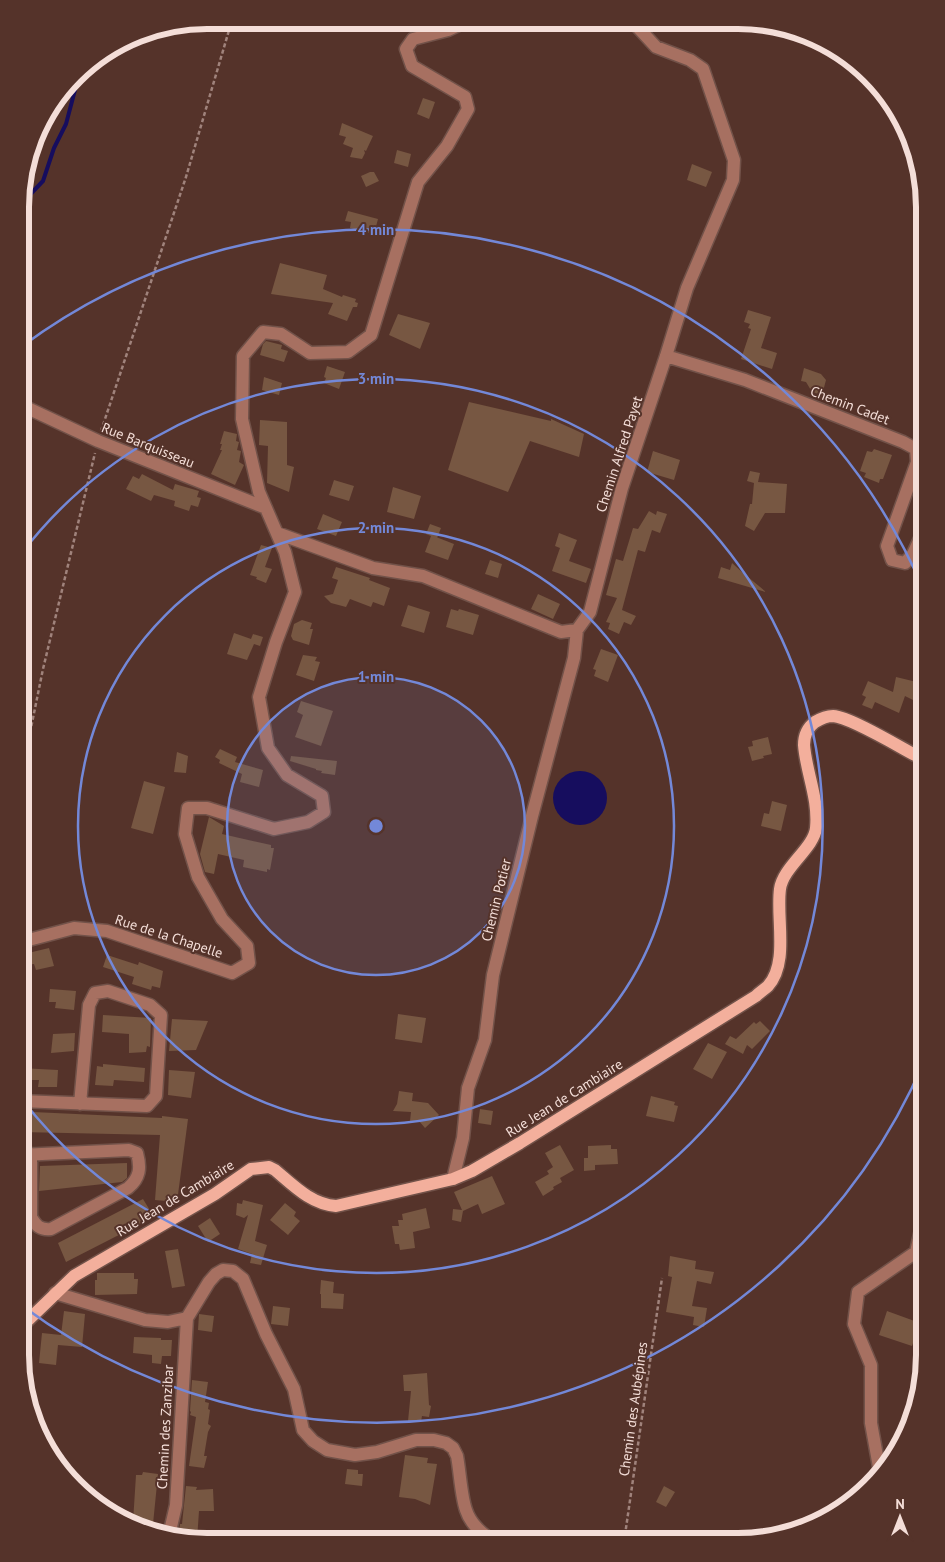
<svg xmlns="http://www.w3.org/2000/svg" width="945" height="1562" font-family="'PT Sans',sans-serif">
<rect width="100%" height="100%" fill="#55332a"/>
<path fill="#160d5e" d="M553 798a27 27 0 1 1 54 0a27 27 0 1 1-54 0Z"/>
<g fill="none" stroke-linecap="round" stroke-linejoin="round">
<path stroke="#160d5e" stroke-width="4" d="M22 203 43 181 54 148 66 124 75 90 77 75
M21 520 27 493 21 474"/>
</g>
<path fill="#775742" d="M423 98 435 102 429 119 417 114Z
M342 123 373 136 366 151 364 150 365 153 362 159 350 157 353 148 343 144 346 137 339 135Z
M397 150 411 154 408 167 394 163Z
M692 164 712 172 706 187 687 180Z
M370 172H374L379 181 366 187 361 176Z
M348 211 378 219 374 234 350 228 351 222 345 221Z
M280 263 327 275 323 289 342 297 343 295 356 299 355 302 358 303 357 307H353L347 321 328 314 333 303 271 294Z
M748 310 771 317 761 348 777 353 772 369 741 359 751 329 748 328 750 324 744 322Z
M398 314 430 323 420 349 389 335Z
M266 341 282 345 281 349 288 351 284 362 260 355 263 344Z
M327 366 345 372 339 389 324 383 326 378 324 377Z
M804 368 821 374 826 380 822 395 812 392 806 382 801 381Z
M264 377 282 383 279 395 262 390Z
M469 402 551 421V419L584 434 579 457 530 441 508 492 448 470Z
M260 420 287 422V465L294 467 289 492 267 483 268 446 259 445Z
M224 431 237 434 236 441 239 442 237 450 241 451 239 462 244 465 235 485 211 474 222 450H220L222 444H220Z
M874 449 892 455 883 479H880L879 483 864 477 866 473 860 471 867 451 872 452Z
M653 451 680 460 674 480 647 472Z
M750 471 760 473 758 482 787 484 785 513H765L754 531 745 526 750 504H752L754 483 747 481Z
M142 474 173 490 175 484 199 491 197 497 201 498 198 507 191 505 189 511 174 506 175 501 154 495 151 501 126 489 133 476 139 479Z
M334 480 354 486 349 501 329 495Z
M393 487 421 496 414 519 387 512Z
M649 511 656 515 657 511 667 514 660 533 652 530 645 552 638 550 622 610 636 616 631 625 624 622 619 634 608 629 610 623 606 622 617 598 606 595 616 559 623 561 633 528 638 529Z
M323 514 342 522 336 536 317 529Z
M430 524 441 528 437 538 436 537 454 544 448 560 425 552 431 536 426 534Z
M559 533 577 540 569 561 591 569 586 583 552 571 560 548 555 546Z
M261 545 272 548 265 567 272 569 266 583 256 579 257 577 250 575Z
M490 560 502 564 498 578 485 574Z
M732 563 742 572 766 592 718 578 721 567 730 570Z
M336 567 370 578 369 580 390 588 384 606 373 602 371 607 350 599 346 607 331 603 324 596 333 594 338 580 332 578Z
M538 594 560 604 553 619 531 609Z
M408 605 430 612 424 633 401 626Z
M451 609 458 611 459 609 479 615 473 635 446 627Z
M302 620 312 623 310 629H313L309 645 293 640 291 636 294 624Z
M234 633 251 639 253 634 263 637 260 646 254 644 247 660 227 654Z
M601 649 618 655 608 682 594 676 596 670 593 669Z
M303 655 317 657 315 661 320 662 314 681 296 675Z
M896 677 925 684V706L905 696 899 713 875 702 872 709 862 705 866 697 862 695 868 681 893 692Z
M301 701 333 711 321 746 295 737 303 715 297 712Z
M768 737 772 754 763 756 764 758 752 761 748 747 753 746 752 741Z
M220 749 237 757 235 762 263 770 259 787 240 782 242 774 219 763 220 760 215 757Z
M177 752 188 756 186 773 174 772Z
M291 756 337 761 335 775 321 773 322 771 316 770V769L290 761Z
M144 781 165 787 153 834 131 828Z
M772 801 787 805 781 831 761 826 764 813 769 814Z
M209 817 224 826 222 834 271 845V848H274L270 870 267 869V872L243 867 244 860 218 854 214 874 205 872 200 854Z
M49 948 54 966 36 970 34 964 26 965 24 954Z
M107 955 138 965 139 962 163 971 160 988 152 986 151 990 132 984 134 977 103 967Z
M50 989 76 991 74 1010 55 1008 56 1002H49Z
M398 1014 426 1018 422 1043 395 1039Z
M20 1015H27L31 1049 20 1050Z
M103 1015 151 1018 150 1047 147 1046 146 1052 129 1053V1034L102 1032Z
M172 1019 208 1021 196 1050 169 1051Z
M760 1021 770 1031 752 1049 747 1045 743 1054 725 1044 730 1036 736 1039 754 1022 756 1024Z
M75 1033 74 1051 51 1053 53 1034Z
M708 1043 727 1052 712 1079 693 1069Z
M103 1064 145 1068 144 1082 114 1080 113 1086 95 1085 97 1066 103 1067Z
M20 1068 58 1070 57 1087H38L39 1080H20Z
M169 1070 195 1072 191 1098 168 1095Z
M399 1091 413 1093 412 1101 428 1103 439 1115 425 1128 419 1121H410L411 1112 393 1111 397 1104Z
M651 1096 675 1102 674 1105 678 1106 674 1122 646 1116Z
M480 1109 493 1111 491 1125 478 1123Z
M33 1112 162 1118V1116L188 1119 177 1202 155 1200 160 1135 20 1132V1113L33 1114Z
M560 1145 574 1170 560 1178 562 1182 553 1187 554 1189 543 1196 535 1182 549 1174 547 1171 553 1167 545 1153Z
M611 1145V1149H617L618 1164 595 1165V1170L584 1171V1158H588V1146Z
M127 1163V1178L122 1182 39 1191 40 1166Z
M492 1176 505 1204 482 1214 478 1204 463 1211 461 1222 452 1220 453 1209 462 1210 454 1192Z
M143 1199 154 1217 66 1262 58 1243Z
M243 1200 263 1205 255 1241 267 1245 261 1265 250 1263 252 1254 238 1249 248 1215 244 1218 236 1215 237 1203 242 1204Z
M285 1203 296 1212 294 1216 300 1221 288 1235 270 1220Z
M426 1208 430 1228 413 1232 415 1248 400 1250 399 1244H395L392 1226H399L398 1220H403L402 1214Z
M210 1218 220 1234 208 1242 198 1226Z
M178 1249 185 1286 172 1288 165 1251Z
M670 1256 696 1261 695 1269 714 1272 711 1284 697 1281 692 1306 707 1308 704 1327 693 1325 694 1317 666 1312 672 1277 668 1276Z
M97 1273H134V1279H138L137 1294 95 1295V1280H97Z
M321 1280 334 1282 333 1293 344 1294 343 1309 321 1308V1294H320Z
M273 1306 290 1308 288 1326 271 1324Z
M64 1311 85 1314 82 1347 58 1345 56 1365 39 1363 42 1333 61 1335Z
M887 1311 920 1323 912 1346 879 1335Z
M199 1314 214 1316 212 1332 198 1330Z
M134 1337 161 1338V1340H172L171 1356H162L161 1364 152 1363V1355L133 1353Z
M427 1373 429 1405 431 1406 429 1417 422 1416 421 1422 408 1421 411 1391H404L403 1375Z
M192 1380 208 1382 205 1402 209 1403 208 1409 210 1410 208 1424 211 1426 208 1432 204 1456H207L204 1468 189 1466 196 1417 190 1415 191 1412 190 1411Z
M405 1455 428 1458 427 1463 437 1464 430 1505 415 1499 399 1497Z
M347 1469 358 1470V1474H363L362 1486 345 1484Z
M143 1472 158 1474 153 1524 133 1522 136 1475H142Z
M186 1486 197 1487 196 1490 213 1489 214 1511H199L197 1540 178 1539 180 1524H182Z
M664 1486 675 1492 666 1507 656 1502Z"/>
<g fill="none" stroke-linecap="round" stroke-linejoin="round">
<g stroke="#725249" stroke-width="15">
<path id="minor" d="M666 356 745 380 903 442 916 449 917 462 887 546 892 560 905 563 913 554 925 528
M21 405 98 441 266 508
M277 533 373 568 423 576 561 632 577 630 590 612 622 488 666 356 687 288 733 180 734 160 703 69 690 60 656 47 632 21
M21 942 74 928 107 931 232 973 249 963 247 946 222 919 198 877 185 834 188 808H207L274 829 308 822 324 812 322 796 287 775 268 748 259 697 276 642 295 592 285 552 259 492 242 419 243 356 263 332 281 334 310 353 348 352 371 335 418 182 447 146 468 109 465 97 412 66 406 49 413 39 448 30 467 21
M20 1101 147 1106 156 1096 161 1015 150 1005 108 991 95 993 89 1005 80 1104
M20 1155 129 1150 137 1153C141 1168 140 1178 128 1188L51 1229C40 1230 36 1226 31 1217V1154
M453 1179 463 1138 468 1088 485 1040 493 975 532 816 574 658 577 630
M55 1293 145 1320 168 1322 187 1318 209 1282 216 1274 223 1270 233 1271 243 1279 266 1334 294 1389 303 1430 313 1441 327 1450 355 1455 377 1452 416 1440H434L446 1443 453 1448 457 1456C460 1472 461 1496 466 1510 470 1523 483 1536 495 1541
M883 1473 879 1467 871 1423V1365L854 1324 858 1292 916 1252 925 1212
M170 1537V1531L176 1505 187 1318"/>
</g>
<g stroke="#725249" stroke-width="15">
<path id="major" d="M20 1328 74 1276 215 1194 251 1169 269 1167 275 1170C294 1186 311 1204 336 1206L453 1179 472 1171 520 1143 756 996C760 992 765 989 768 986 789 963 776 918 780 889 783 867 814 848 816 828 819 799 806 772 804 745 804 735 807 728 815 722 820 719 827 716 833 716 850 717 898 746 915 755L925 759"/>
</g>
<path stroke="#a0837c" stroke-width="2.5" stroke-dasharray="4 2.5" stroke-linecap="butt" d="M101 431 186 177 232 20
M21 777 43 669 95 453
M624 1542 662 1278"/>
<use href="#minor" stroke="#a77061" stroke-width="12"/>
<use href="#major" stroke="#f3af9c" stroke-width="12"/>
</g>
<circle cx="376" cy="826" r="149" fill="#7388d8" fill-opacity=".12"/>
<g fill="none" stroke="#7388d8" stroke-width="2.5">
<circle cx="376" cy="826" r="149"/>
<circle cx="376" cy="826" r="298"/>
<path d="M21 554A447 447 0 1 1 21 1098"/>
<path d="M925 1059A596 596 0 0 1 21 1305M21 347A596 596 0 0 1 925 593"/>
</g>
<g text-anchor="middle" stroke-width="4" stroke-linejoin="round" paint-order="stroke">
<g font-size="14" fill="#f4ded8" stroke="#55332a">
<text transform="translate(850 405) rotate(21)" y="5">Chemin Cadet</text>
<text transform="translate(148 445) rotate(22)" y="5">Rue Barquisseau</text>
<text transform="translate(619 454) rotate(-72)" y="5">Chemin Alfred Payet</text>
<text transform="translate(496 900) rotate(-76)" y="5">Chemin Potier</text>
<text transform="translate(169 936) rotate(18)" y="5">Rue de la Chapelle</text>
<text transform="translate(564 1098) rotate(-32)" y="5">Rue Jean de Cambiaire</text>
<text transform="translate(175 1198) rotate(-31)" y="5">Rue Jean de Cambiaire</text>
<text transform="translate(633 1409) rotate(-82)" y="5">Chemin des Aubépines</text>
<text transform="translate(165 1427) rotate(-87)" y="5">Chemin des Zanzibar</text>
</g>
</g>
<path d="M0 0H945V1562H0ZM207 29H738A178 178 0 0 1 916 207V1355A178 178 0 0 1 738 1533H207A178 178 0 0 1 29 1355V207A178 178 0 0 1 207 29Z" fill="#55332a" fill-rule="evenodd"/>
<path fill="none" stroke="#f4ded8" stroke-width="6" d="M207 29H738A178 178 0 0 1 916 207V1355A178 178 0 0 1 738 1533H207A178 178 0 0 1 29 1355V207A178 178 0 0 1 207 29Z"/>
<circle cx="376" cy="826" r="8" fill="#7388d8" stroke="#55332a" stroke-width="2.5"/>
<g font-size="15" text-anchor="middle" font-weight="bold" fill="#7388d8" stroke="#55332a" stroke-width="4" stroke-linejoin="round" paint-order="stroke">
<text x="376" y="235">4 min</text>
<text x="376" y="384">3 min</text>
<text x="376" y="533">2 min</text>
<text x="376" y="682">1 min</text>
</g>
<g transform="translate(900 1517)" stroke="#55332a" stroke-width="4" paint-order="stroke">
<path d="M0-4L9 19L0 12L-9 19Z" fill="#f4ded8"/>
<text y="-8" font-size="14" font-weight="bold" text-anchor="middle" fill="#f4ded8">N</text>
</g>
</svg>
